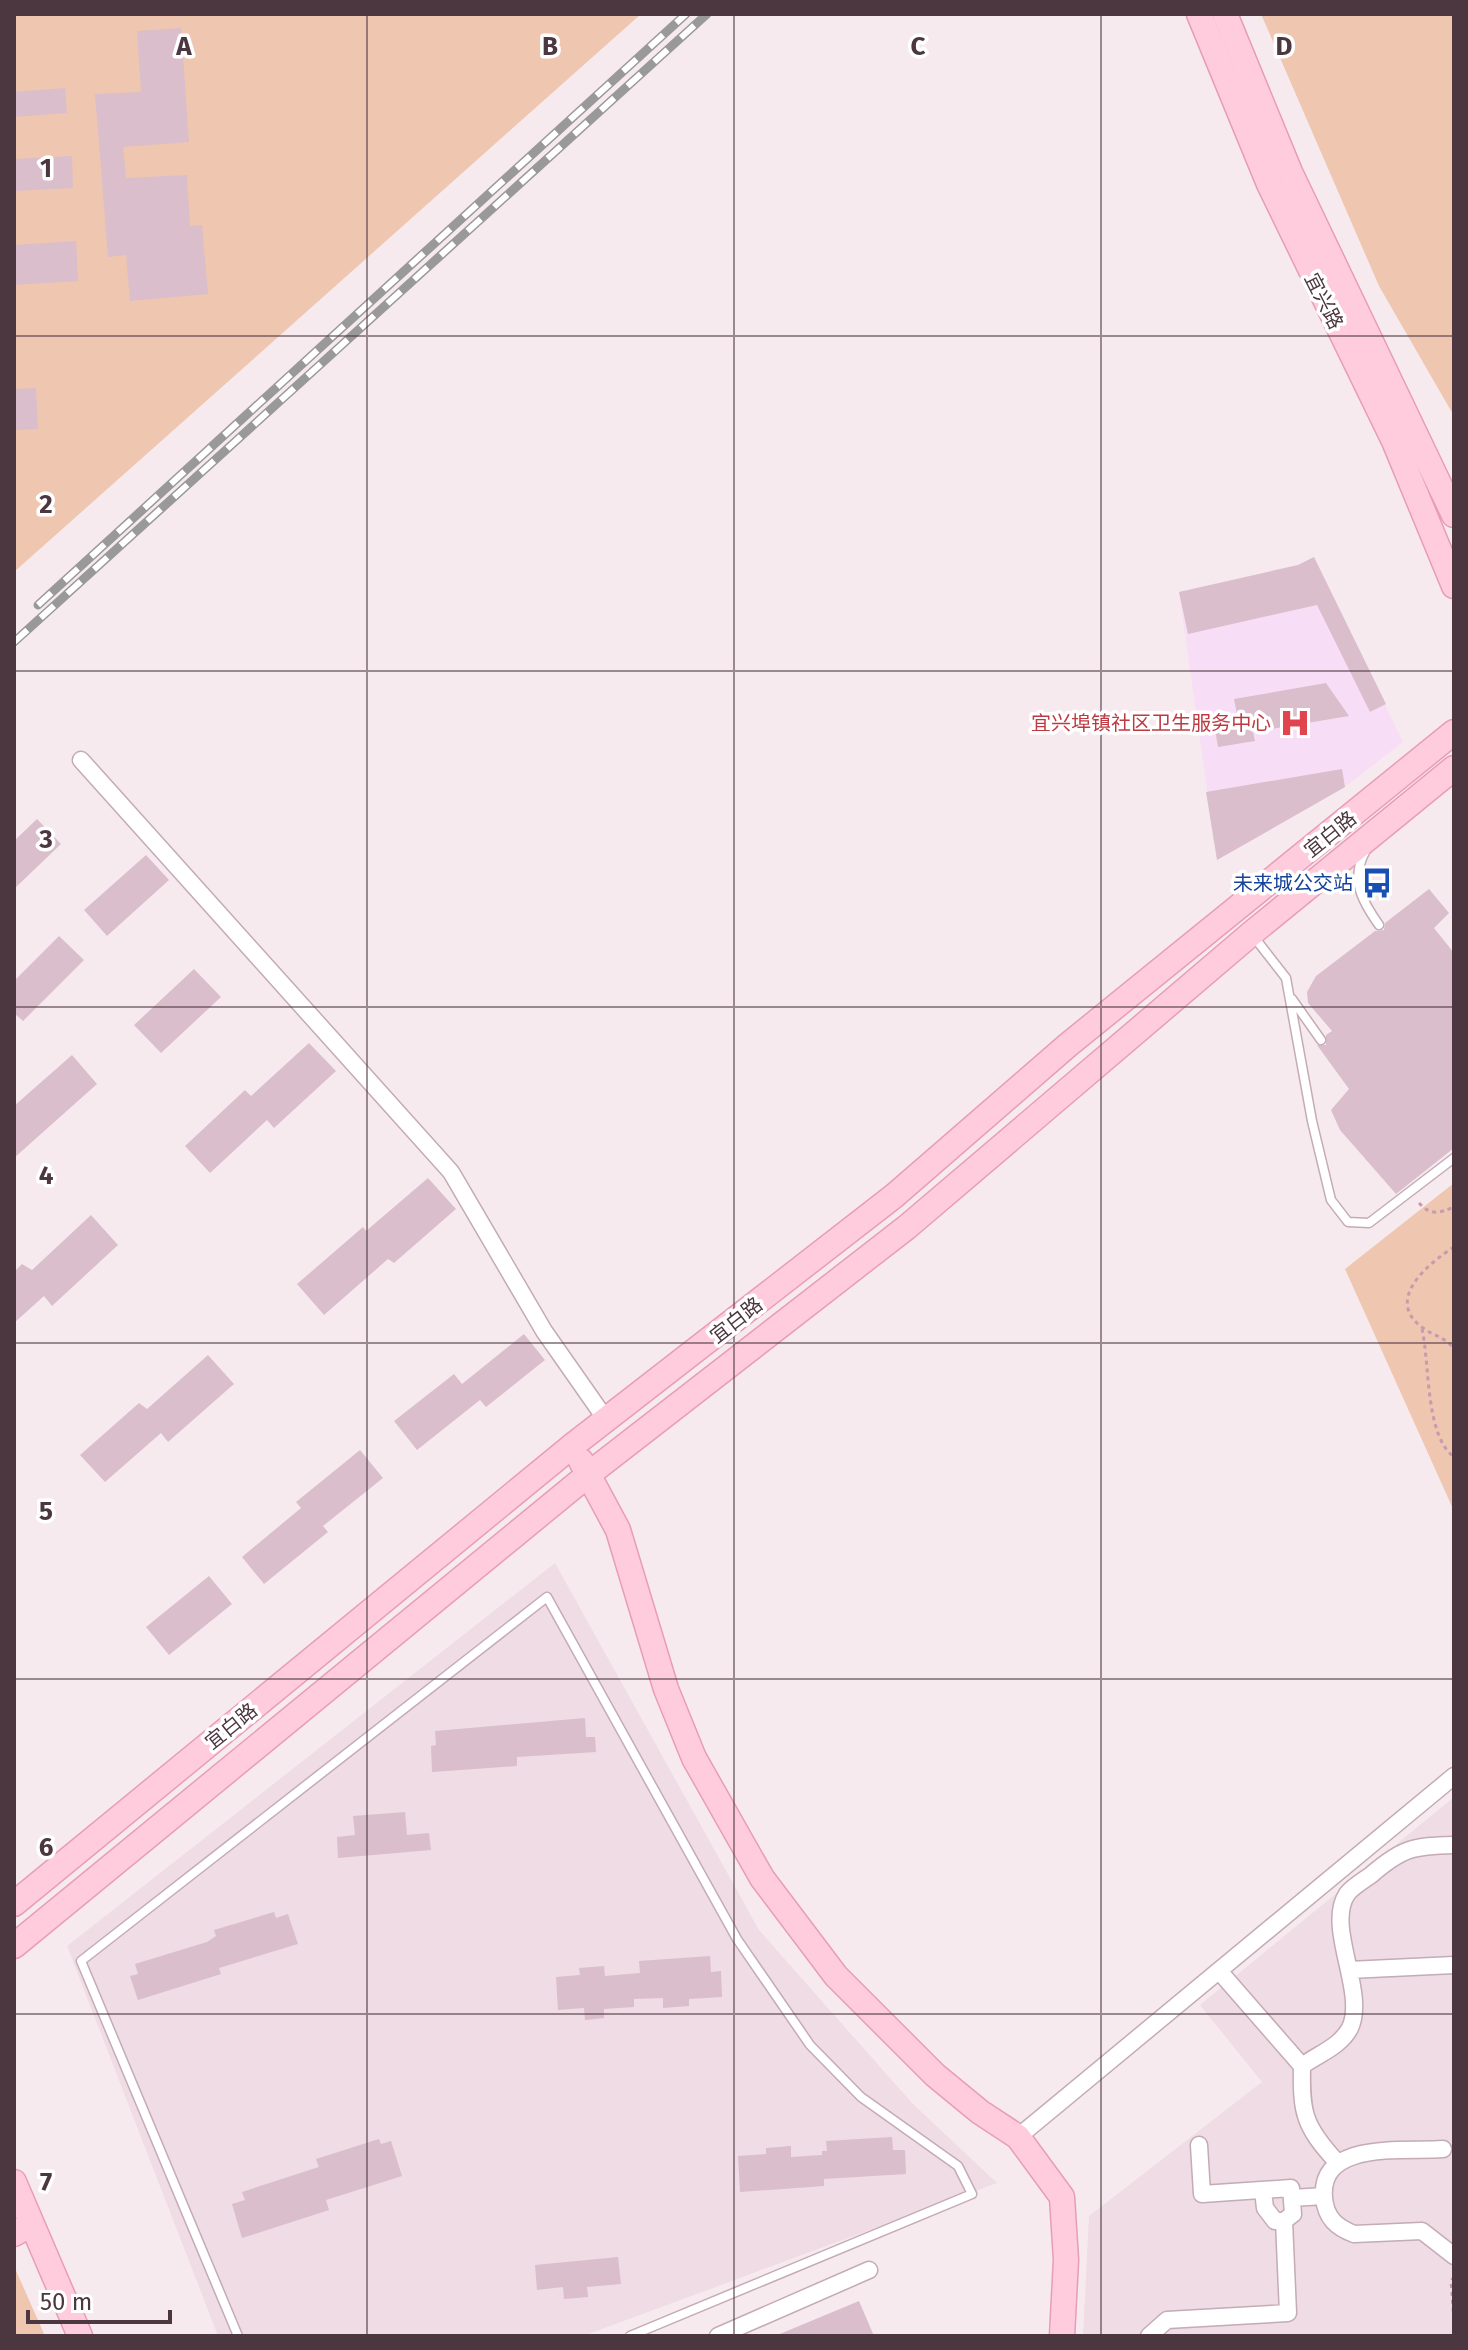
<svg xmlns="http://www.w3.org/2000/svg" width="1468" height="2350" font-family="'Fira Sans','Noto Sans SC',sans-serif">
<rect width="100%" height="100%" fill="#f7eaef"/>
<path fill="#efdce4" d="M555 1563 759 1930 912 2103 997 2183 583 2336H218L67 1946Z
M1454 1797V2336H1083L1089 2216 1262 2082 1200 2005Z"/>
<path fill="#f8ddf7" d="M1314 557 1403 742 1345 787 1217 860 1179 592 1298 565Z"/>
<path fill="#efc6af" d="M14 14H641L14 572Z
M1261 14H1454V416L1379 286Z
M1454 1183V1511L1345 1269Z
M14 2266 45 2336H14Z"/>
<path fill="#dabecb" d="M181 28 189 142 123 147 126 178 187 175 190 226 202 225 208 294 130 301 126 255 108 257 95 94 141 92 137 31Z
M65 88 67 113 14 117V92Z
M72 156 73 188 14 191V159Z
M76 241 78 281 14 285V245Z
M36 388 38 429 14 430V389Z
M1314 557 1386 704 1370 712 1317 605 1188 634 1179 592 1298 565Z
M1326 683 1349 716 1253 732 1255 741 1218 747 1213 718 1237 714 1234 699Z
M1342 769 1345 787 1217 860 1206 792Z
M37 819 61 844 14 889V841Z
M146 855 169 880 107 936 84 910Z
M1429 889 1449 913 1434 928 1454 953V1148L1396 1194 1340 1130 1331 1110 1349 1089 1317 1045H1326V1035L1332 1031 1308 1003 1307 992 1316 976 1375 931 1384 930 1385 923Z
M59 936 84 960 23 1021 14 1013V981Z
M194 969 221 997 161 1053 134 1025Z
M309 1043 336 1071 274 1128 267 1120 210 1173 185 1146 245 1090 251 1096Z
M72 1055 97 1084 14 1158V1106Z
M428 1178 456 1209 394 1263 388 1259 324 1315 297 1284 363 1227 366 1231Z
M91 1215 118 1245 52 1306 44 1296 14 1323V1272L22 1264 32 1270Z
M524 1334 545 1360 486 1407 480 1400 417 1450 394 1421 454 1374 462 1384Z
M208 1355 234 1384 168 1442 161 1433 105 1482 80 1455 139 1403 147 1409Z
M360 1450 383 1478 323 1526 328 1532 264 1584 242 1557 301 1508 296 1502Z
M209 1576 232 1604 169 1655 146 1627Z
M585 1718 586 1737H595L596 1752 517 1757V1766L432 1772 431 1746 436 1745 435 1731Z
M405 1812 407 1835 429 1833 431 1850 338 1858 337 1837 355 1835 353 1816Z
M274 1912 276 1918 288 1914 298 1944 219 1968 221 1974 138 2000 130 1976 138 1974 135 1964 207 1942 216 1936 214 1930Z
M710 1956 711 1972 721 1971 722 1997 689 1999V2006L663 2008V1998L634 1999V2007L604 2009V2018L585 2020 584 2008 558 2010 556 1977 580 1975 579 1968 604 1966 605 1976 640 1973 639 1961Z
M892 2137 893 2150H905L906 2174 824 2179V2186L740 2192 738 2156 766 2154V2148L791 2146V2157L822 2155V2151H827L826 2141Z
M379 2139 381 2144 391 2141 402 2176 326 2200 329 2210 242 2238 232 2204 245 2200 242 2192 319 2167 316 2159Z
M618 2257 621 2284 587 2287 588 2297 564 2299 563 2287 537 2290 535 2265Z
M859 2301 874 2336H775Z"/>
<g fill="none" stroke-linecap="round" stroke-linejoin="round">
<g stroke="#c4abb6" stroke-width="11">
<path id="lane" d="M1365 852C1350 880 1362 901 1379 925
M1254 937 1286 978 1312 1121 1331 1200 1348 1222 1369 1223 1454 1158
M1292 999 1321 1040
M238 2336 81 1961 547 1597 737 1939 810 2045 861 2097 958 2166 972 2194 630 2336"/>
</g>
<g stroke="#c4abb6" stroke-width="19">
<path id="street" d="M81 760 451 1172 544 1331 607 1421
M1349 1970 1454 1965
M1220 1972 1302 2066
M1018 2137 1454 1776
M1443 2149C1403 2152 1319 2140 1324 2198 1326 2218 1336 2227 1354 2234L1422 2231 1454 2256
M1336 2161C1304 2126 1301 2113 1302 2066 1318 2054 1340 2047 1350 2028 1367 1992 1325 1927 1347 1894 1352 1887 1364 1880 1371 1875 1402 1848 1413 1846 1454 1845
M1263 2190 1265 2208 1275 2221H1284
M1292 2198 1324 2196
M718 2336 869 2270
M1149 2336 1167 2320 1288 2313 1284 2221 1293 2214 1291 2188 1202 2194 1199 2145"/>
</g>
<g stroke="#e89db7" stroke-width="27">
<path id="secondary" d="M1199 14 1269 184 1394 441 1454 586
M1225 14 1290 172 1454 515
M581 1461 618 1530 666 1689 694 1758 762 1878 836 1976 935 2075 980 2112 1018 2137 1062 2197 1066 2260 1062 2336
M14 1904 572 1446 894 1196 1068 1045 1454 732
M14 1946 589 1474 907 1227 1252 933 1454 768
M14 2182 32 2224 14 2234
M32 2224 80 2336"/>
</g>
<path stroke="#c79bae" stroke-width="3" stroke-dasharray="4 4" stroke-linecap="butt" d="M1419 1203C1431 1216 1439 1213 1454 1207
M1454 1247C1429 1263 1383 1300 1423 1328 1434 1336 1445 1337 1454 1349
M1422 1329C1430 1365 1425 1435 1454 1457
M1454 1413V1439
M1454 2277 1451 2281 1454 2320"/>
<use href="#lane" stroke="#fff" stroke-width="8"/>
<use href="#street" stroke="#fff" stroke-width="16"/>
<use href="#secondary" stroke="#fcd" stroke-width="24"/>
<g stroke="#999" stroke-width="9">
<path id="rail" d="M38 605 686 14
M14 642 707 14"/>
</g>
<use href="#rail" stroke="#fff" stroke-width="6" stroke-dasharray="18" stroke-linecap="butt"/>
</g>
<path fill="none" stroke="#4c3741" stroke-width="2" stroke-opacity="0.55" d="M367 14V2336M734 14V2336M1101 14V2336M14 336H1454M14 671H1454M14 1007H1454M14 1343H1454M14 1679H1454M14 2014H1454"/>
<defs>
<g id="hospital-bare" transform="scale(2.4)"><path d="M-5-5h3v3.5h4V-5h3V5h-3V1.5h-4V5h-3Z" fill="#e0444e" stroke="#fff" stroke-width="2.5" paint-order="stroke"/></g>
<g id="bus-bare" transform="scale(2.4)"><path d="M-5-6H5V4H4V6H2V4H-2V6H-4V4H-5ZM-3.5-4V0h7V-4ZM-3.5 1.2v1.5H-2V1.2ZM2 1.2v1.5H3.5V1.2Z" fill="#1a4fb4" stroke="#fff" stroke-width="2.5" paint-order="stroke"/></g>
</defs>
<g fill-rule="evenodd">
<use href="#hospital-bare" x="1295" y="723"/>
<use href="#bus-bare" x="1377" y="883"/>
</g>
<g text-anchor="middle" stroke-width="7" stroke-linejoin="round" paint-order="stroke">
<g font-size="20" fill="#4c3741" stroke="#fff">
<text transform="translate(1324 301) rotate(63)" y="7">宜兴路</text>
<text transform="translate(1330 834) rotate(-39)" y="7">宜白路</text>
<text transform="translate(736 1320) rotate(-38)" y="7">宜白路</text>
<text transform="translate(231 1726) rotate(-39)" y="7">宜白路</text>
</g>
<g font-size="20" fill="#be3a42" stroke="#fff" text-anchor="end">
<text x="1271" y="730">宜兴埠镇社区卫生服务中心</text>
</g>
<g font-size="20" fill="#164399" stroke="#fff" text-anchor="end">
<text x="1353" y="890">未来城公交站</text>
</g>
</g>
<g font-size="26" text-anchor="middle" font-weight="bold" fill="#4c3741" stroke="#fff" stroke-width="7" stroke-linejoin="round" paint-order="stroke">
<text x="184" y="55">A</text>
<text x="550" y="55">B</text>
<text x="918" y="55">C</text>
<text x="1284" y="55">D</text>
<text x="46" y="177">1</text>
<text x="46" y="513">2</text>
<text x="46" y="848">3</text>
<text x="46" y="1184">4</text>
<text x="46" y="1520">5</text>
<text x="46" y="1856">6</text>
<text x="46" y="2191">7</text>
</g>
<rect width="1468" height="2350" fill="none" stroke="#4c3741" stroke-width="32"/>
<path d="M28 2310v12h142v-12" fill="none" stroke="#4c3741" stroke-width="4"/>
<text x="40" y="2310" font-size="24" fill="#4c3741" stroke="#ffffff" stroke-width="6" paint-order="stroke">50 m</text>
</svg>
